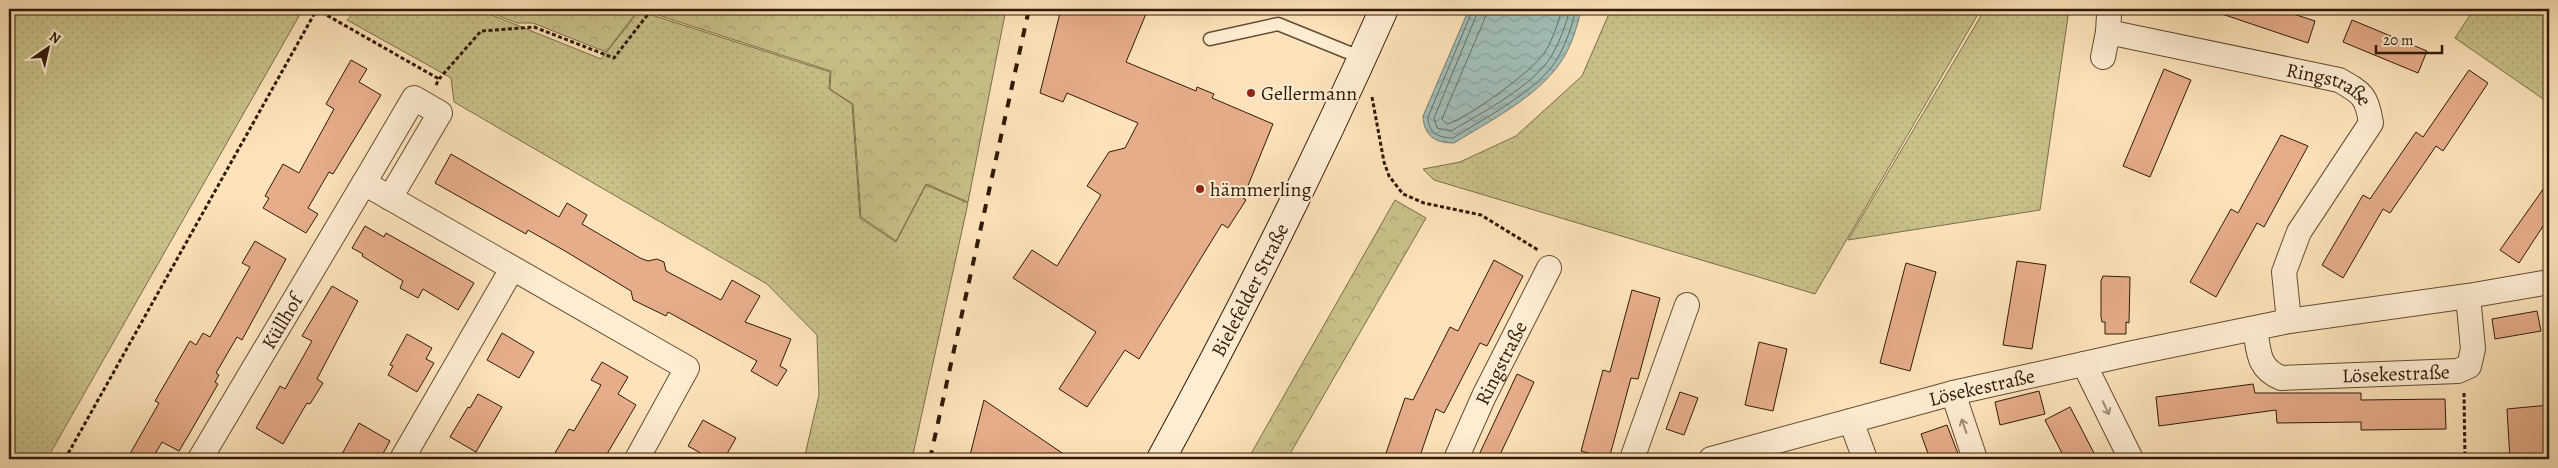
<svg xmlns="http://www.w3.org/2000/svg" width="2558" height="468" font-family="Alegreya,serif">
<defs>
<pattern id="grass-dots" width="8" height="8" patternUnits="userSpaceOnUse" patternTransform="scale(1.25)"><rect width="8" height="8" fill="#c8c18a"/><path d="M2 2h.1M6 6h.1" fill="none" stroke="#aca576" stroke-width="1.8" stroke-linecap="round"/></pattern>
<pattern id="forest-crowns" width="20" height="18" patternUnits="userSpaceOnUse" patternTransform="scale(1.25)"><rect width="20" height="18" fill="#c8c18a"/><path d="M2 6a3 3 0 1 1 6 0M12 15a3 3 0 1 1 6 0" fill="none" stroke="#aca576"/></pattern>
<pattern id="water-waves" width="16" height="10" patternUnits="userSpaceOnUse" patternTransform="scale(1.25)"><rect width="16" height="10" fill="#a1bdb6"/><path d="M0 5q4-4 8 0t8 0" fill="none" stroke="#8ba29b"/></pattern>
</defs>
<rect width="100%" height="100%" fill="#fee3ba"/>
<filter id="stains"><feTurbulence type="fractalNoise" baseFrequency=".004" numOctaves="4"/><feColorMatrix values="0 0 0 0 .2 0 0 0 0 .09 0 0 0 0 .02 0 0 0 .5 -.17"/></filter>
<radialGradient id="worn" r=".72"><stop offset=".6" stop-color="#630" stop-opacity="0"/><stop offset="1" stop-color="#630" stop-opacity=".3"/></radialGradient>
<path fill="url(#grass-dots)" stroke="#7c6e48" d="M9 9H303L47 459H9Z
M357 9H477L601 59 639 11 830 72 829 89 852 104 860 218 896 242 926 185 968 203 912 459H804L819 395 817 335 767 284 454 102 451 78 347 20Z
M1611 9H1981L1815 294 1434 180 1423 169 1460 162 1516 136 1582 76Z
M1985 9H2069L2040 210 1848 240Z
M2474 9H2549V103L2455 38Z"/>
<path fill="url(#forest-crowns)" stroke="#7c6e48" d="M482 9H1006L968 202 926 184 896 241 861 217 853 104 830 89 831 71 639 9 606 52 533 23H517Z
M1395 200 1426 218 1287 459H1248Z"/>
<path fill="url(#water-waves)" stroke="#747c70" d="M1469 9 1581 10C1577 27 1571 48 1560 63 1537 97 1488 122 1454 143 1435 143 1424 136 1423 116Z"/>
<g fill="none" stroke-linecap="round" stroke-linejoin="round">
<path stroke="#696c5e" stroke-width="1" d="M1473 9 1428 117C1428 132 1438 138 1453 138 1483 119 1539 90 1557 59 1566 44 1572 26 1576 9
M1479 9 1434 118 1437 128 1451 131C1480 114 1535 85 1552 55 1560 41 1566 25 1570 9
M1487 9 1485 18 1442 119 1447 124C1467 119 1534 70 1545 52 1553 39 1558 23 1562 9"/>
</g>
<path fill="#e6ad8a" stroke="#311a07" d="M1061 9H1148L1126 62 1196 91 1197 87 1214 94 1212 98 1273 124 1243 198 1246 200 1228 228 1222 224 1139 359 1125 350 1087 407 1059 389 1096 332 1013 278 1032 250 1057 266 1101 195 1087 186 1109 152 1125 148 1138 123 1067 93 1063 102 1040 93Z
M2216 9H2278L2315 21 2308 43 2216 12Z
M2352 20 2427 51 2418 73 2343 42Z
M351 60 367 69 359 82 381 95 333 174 329 172 308 208 318 214 306 233 263 208 269 198 265 196 283 164 299 173 334 109 326 104Z
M2164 69 2191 80 2150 177 2123 166Z
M2469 70 2488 83 2443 151 2436 146 2390 213 2383 209 2343 278 2322 265 2363 195 2370 199 2416 132 2423 137Z
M2281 135 2308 146 2264 227 2257 223 2216 297 2190 282 2231 209 2238 213Z
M451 154 559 217 567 203 587 215 582 224 640 258 648 261 657 259 664 262 666 271 721 300 732 280 760 296 745 322 791 339 780 366 787 370 777 386 751 371 757 361 668 312 666 316 633 300 631 291 565 251 528 230 526 234 435 183Z
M2549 181V217L2519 263 2500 250Z
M365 226 384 237 386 233 474 283 458 310 423 289 418 298 400 288 403 281 362 256 363 254 352 248Z
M255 241 286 259 242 340 237 337 216 373 219 375 215 382 218 384 188 436 179 451 162 442 152 459H127L159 403 155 401 190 341 196 345 203 333 210 337 250 267 242 263Z
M1494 260 1523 276 1487 346 1480 343 1444 413 1436 409 1419 459H1384L1405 398 1413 400 1450 327 1458 331Z
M2017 261 2046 265 2032 349 2003 345Z
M1906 263 1936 272 1910 371 1880 363Z
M2103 276 2130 277 2129 323 2126 322V334H2105V322H2102L2101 317V281Z
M332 286 358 301 317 379 323 383 310 404 307 403 283 444 256 428 280 386 285 389 312 341 302 336Z
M1632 290 1660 298 1638 379 1631 378 1609 459 1581 451 1603 370 1610 372Z
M2537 311 2541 331 2495 339 2492 319Z
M502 333 534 352 519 378 487 360Z
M407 334 432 348 426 359 434 363 417 392 388 375 393 366 390 365Z
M1759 342 1787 349 1773 411 1745 405Z
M602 362 628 377 618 394 636 405 604 459H567L555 453 569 429 574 431 601 385 591 380Z
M1517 374 1534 382 1530 391 1498 459H1477Z
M2253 384 2255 393H2361V400L2445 399 2446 429 2361 430V422L2277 423 2276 410 2159 426 2156 397Z
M2039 391 2045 414 2000 425 1995 402Z
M1680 392 1698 398 1684 435 1666 429Z
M478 394 502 407 476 452 450 437 468 407 470 408Z
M984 400 1071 459H969Z
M2549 405V459H2510L2507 409Z
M2070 407 2080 426 2097 459H2065L2045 420Z
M703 420 736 438 724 459H711L688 446Z
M359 423 390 441 380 459H351L342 454Z
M1947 425 1960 459H1930L1921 434Z"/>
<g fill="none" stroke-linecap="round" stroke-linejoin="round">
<g stroke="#644c34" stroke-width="15">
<path id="lane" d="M1210 39 1278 24 1362 58"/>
</g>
<g stroke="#644c34" stroke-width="26">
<g id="street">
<path id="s1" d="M2109 15 2108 32 2339 80C2362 93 2367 96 2371 123L2299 232 2284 272 2289 321"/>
<path d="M2103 57 2108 32"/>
<path d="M364 183 414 98 440 113 390 198"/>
<path id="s2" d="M2255 329C2259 351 2257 368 2281 378L2458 371 2469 366 2473 349 2468 296"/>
<path d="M2084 364 2131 459"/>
<path d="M1953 393 1975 459"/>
<path d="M1851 421 1865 459"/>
<path id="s3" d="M200 459 364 183 687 368 637 459"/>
<path d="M402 459 512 269"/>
<path id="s4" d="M1456 459 1484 396 1549 268"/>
<path d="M1632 459 1687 305"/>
<path id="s5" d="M1711 459 1953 393 2133 353 2289 321 2468 296 2549 282"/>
</g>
</g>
<g stroke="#311a07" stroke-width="30">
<g id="secondary">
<path id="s6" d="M1161 459C1241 312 1316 162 1384 9"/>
</g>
</g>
<path stroke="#311a07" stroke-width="3" stroke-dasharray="4 2.5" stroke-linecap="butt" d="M316 9 439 79
M436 85 439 79 481 31 534 27 614 58 652 9
M1372 97 1384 162 1389 176 1403 194 1424 203 1481 215 1538 250
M2464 393 2465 459
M65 459 317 9"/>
<use href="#lane" stroke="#feedd2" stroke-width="12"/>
<use href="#street" stroke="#feedd2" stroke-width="24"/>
<use href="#secondary" stroke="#feedd2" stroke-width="28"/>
<path stroke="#311a07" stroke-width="4" stroke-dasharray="9 9" stroke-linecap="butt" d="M930 459 1029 9"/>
</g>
<defs><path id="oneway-shaft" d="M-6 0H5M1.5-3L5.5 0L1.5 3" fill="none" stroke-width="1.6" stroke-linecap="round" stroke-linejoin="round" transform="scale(1.25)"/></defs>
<g stroke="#a28e77">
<use href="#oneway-shaft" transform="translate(2106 408) rotate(64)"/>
<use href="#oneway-shaft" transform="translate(1964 426) rotate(-109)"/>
</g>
<g fill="#8f2418" stroke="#feedd2" stroke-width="2">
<circle cx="1251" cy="93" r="5"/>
<circle cx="1200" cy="189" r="5"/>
</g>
<g text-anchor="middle" stroke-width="4" stroke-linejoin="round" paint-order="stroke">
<g font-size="20" fill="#311a07" stroke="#feedd2">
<text dy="7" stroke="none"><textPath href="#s1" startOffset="245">Ringstraße</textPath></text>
<text dy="7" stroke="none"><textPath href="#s6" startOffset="191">Bielefelder Straße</textPath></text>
<text dy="7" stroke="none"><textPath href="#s3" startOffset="160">Küllhof</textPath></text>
<text dy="7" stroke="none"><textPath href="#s4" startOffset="106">Ringstraße</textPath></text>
<text dy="7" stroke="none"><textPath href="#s2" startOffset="174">Lösekestraße</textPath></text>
<text dy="7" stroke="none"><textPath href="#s5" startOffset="280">Lösekestraße</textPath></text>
</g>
<g font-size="20" fill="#311a07" stroke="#feedd2" text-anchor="start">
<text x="1261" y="100">Gellermann</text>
<text x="1210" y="196">hämmerling</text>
</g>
</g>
<rect width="2558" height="468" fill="none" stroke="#fee3ba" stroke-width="30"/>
<rect x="10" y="10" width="2538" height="448" fill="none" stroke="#311a07" stroke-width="2.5"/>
<rect x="15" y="15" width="2528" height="438" fill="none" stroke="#311a07"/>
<g transform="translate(48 48) rotate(34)" stroke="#feedd2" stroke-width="4" paint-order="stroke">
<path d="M0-4L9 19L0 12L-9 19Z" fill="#311a07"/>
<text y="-8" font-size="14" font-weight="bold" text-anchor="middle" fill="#311a07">N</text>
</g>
<path d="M2376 45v8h66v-8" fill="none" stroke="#311a07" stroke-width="2.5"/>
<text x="2383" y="45" font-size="15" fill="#311a07" stroke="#feedd2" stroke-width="4" paint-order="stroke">20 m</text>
<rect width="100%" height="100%" filter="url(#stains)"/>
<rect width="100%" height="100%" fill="url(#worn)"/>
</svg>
